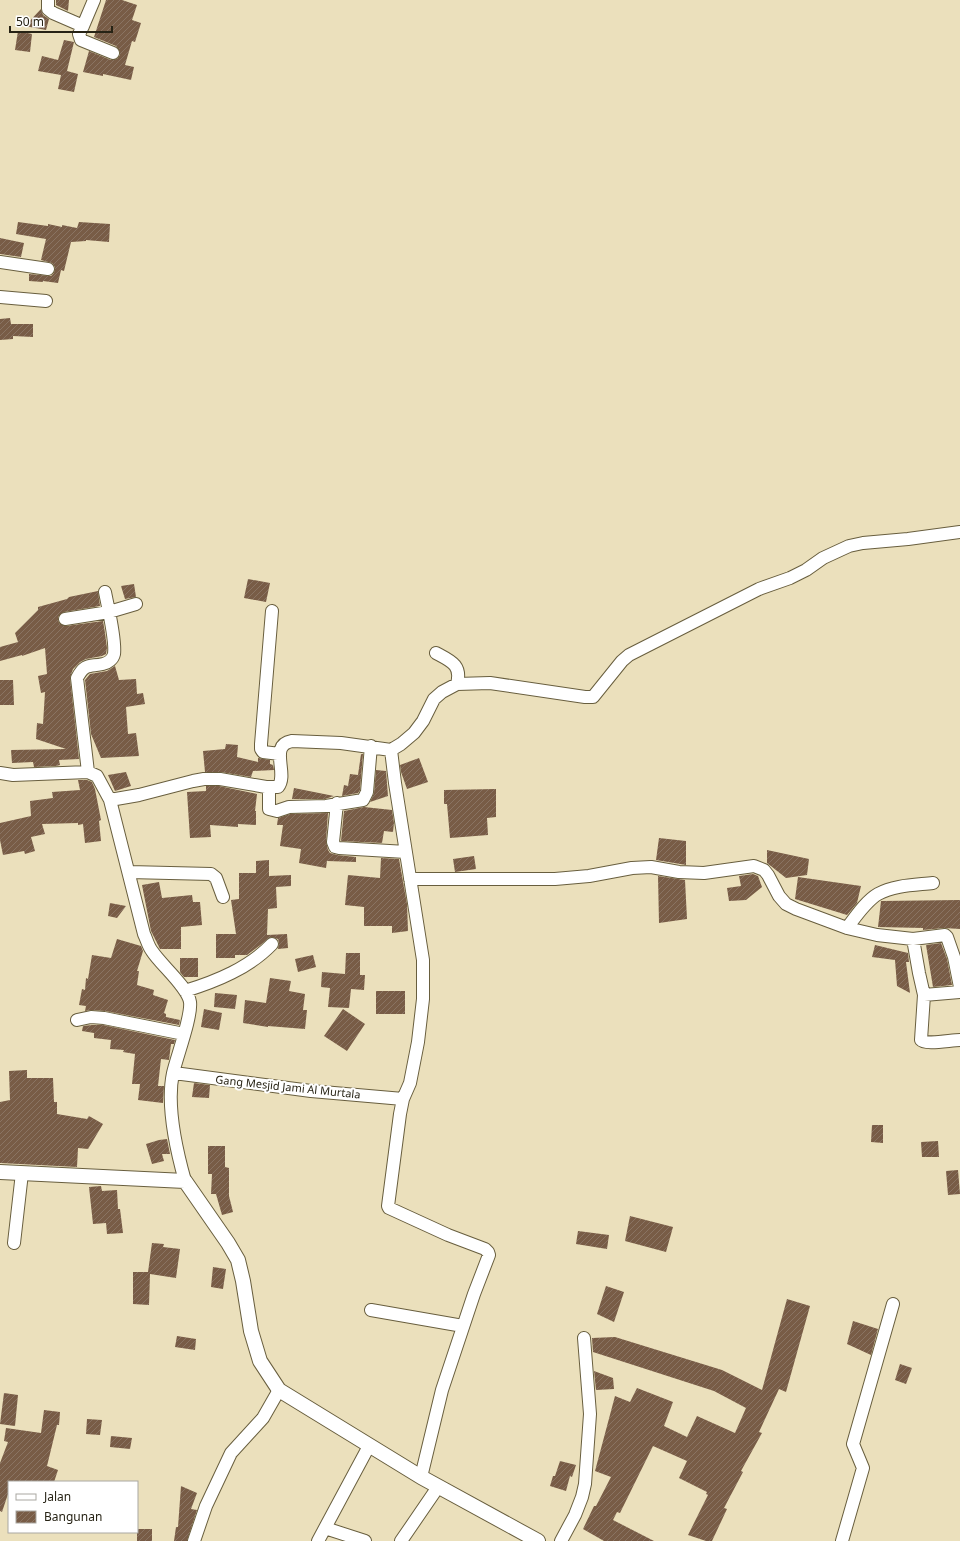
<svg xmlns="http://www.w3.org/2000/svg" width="960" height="1541" font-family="'Noto Sans',sans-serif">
<defs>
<pattern id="building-hatch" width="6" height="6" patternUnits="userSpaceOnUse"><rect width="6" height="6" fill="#785c46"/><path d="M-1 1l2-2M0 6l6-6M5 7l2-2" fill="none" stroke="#8a7463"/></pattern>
</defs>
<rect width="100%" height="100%" fill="#ebe0bc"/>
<path fill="url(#building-hatch)" d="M56 0H69L68 11 56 5Z
M106 0H122L137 5 132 20 141 23 135 42 132 41 125 65 134 67 131 80 103 74V76L83 72 89 51 111 60 117 59 120 55V52L116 46 94 37Z
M41 9 43 15 49 19 46 30 25 26Z
M18 31 32 34 30 52 15 50Z
M64 40 74 42 67 71 78 74 74 92 58 89 61 75 38 71 42 56 58 60Z
M18 222 48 226V224L62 227V225L77 228 79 222 110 224 109 242 86 240V241L71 242 64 271 61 270 58 283 43 281V282L29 281V274L51 276 54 273 55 267 52 263 41 260 46 239 16 234Z
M0 238 24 243 21 257 0 254Z
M10 318 11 324H33V337L13 336V339L0 340V319Z
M248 579 270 583 266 602 244 598Z
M134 584 136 597 125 599 121 586Z
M98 591 100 606 64 612 58 617 59 623 66 626 103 621 105 633 107 648 106 654 102 656 86 659 80 662 73 669 70 678 79 759 59 760 60 765 56 766 34 767 33 762 12 763 11 750 66 749 36 739 37 723 43 724 45 692 41 693 38 676 47 674 45 648 22 656V655L0 661V647L18 642 15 633 38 610V607L67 599 69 597Z
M115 666 119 680 136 679 137 694 143 693 145 704 126 707 128 734 136 733 139 756 101 758 91 734 85 680 90 674 107 671Z
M0 680H13L14 705H0Z
M226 744 238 745 237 757 258 762V758L270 760V764L273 765 274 770 253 771 251 777 221 772H205L203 751 225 749Z
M361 754H363L360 790 358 793 342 796 344 785 348 786 350 774 358 775Z
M419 758 428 782 407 789 401 772 400 765Z
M376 770 386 771 388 796 370 802 374 793Z
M126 772 131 786 115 791 108 775Z
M78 780H87L92 782 95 789 101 820 99 821 101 841 85 843 83 824 78 825V823L42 824 45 834 31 837 35 851 25 854 24 851 3 855 0 840V823L31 816 30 801 53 798 52 792 80 790Z
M206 786H219L257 794 255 811H256V825L238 824V827L210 825 211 837 190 838 187 792 206 791Z
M294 788 334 796 325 799H292Z
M496 789V817L487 818 488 835 450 838 447 804H444V790Z
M364 807 392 810 394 823 393 832 384 831 382 843 341 841 344 811Z
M328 813 326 841 328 850 330 853 337 855 356 857V862L327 861 326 868 299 863 301 849 280 846 283 825H277L278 818 290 814Z
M659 838 686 841V865L656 860Z
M767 850 809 859 807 875 786 878 767 863Z
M474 856 476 869 455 872 453 859Z
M381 858 399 859 407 904 408 931 392 933V926H364V907L345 905 348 875 380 878Z
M269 860V876L291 875V886L276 887 277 908 268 909 267 935 287 934 288 948 278 949 279 943 278 939 271 937 247 955H235V958H216V934H236L231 900 239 899V873H256V861Z
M753 874 758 876 762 887 746 900 729 901 727 888 741 886 739 876Z
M658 876 685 880 687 919 659 923Z
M798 877 861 886 857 903 847 915 795 899Z
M159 882 162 898 192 895 193 902H200L202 925 181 927V949H160L151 931 142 885Z
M960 900V929L944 928 923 930V928L878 927 881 901Z
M110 903 126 906 117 918 108 916Z
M117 939 141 946 143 951 137 971H139L137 985 154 990 153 995 168 1000 164 1013 166 1014V1017L180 1020 179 1025 105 1011 92 1010 85 1011 86 1006 79 1005 82 989 85 990 86 978 88 979 92 955 111 958Z
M941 943 947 959 952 985 933 987 926 945Z
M875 945 908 953 909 962H906L910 993 897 986 895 960 872 957Z
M346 953H360V975H365L364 990 351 989 349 1008 328 1007 330 988 321 987 322 972 345 974Z
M313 955 316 967 298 972 295 959Z
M180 958H198V977H184L180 972Z
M270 978 291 981 289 991 305 994 303 1010H307L305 1029 268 1026V1027L243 1023 245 1000 266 1003Z
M376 991H405V1014H376Z
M215 993 237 995 235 1009 214 1007Z
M204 1009 222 1013 219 1030 201 1027Z
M343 1009 365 1024 347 1051 324 1036Z
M92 1025H103L175 1040 174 1044H171L169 1060 161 1059 158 1086H164L163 1103 138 1100 140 1084H132L135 1054 123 1052 124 1050 110 1049 111 1040 94 1038V1033L82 1031 83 1026Z
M27 1070V1078H53L54 1102H57V1114L87 1119 89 1116 103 1124 88 1149 78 1148 77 1167 0 1163V1102L10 1100 9 1071Z
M194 1083 210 1085 209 1098 192 1097Z
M872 1125H883V1143L871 1142Z
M167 1139 170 1154H162L164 1161 152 1164 146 1144 159 1140Z
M938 1141 939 1157H922L921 1142Z
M208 1146H225V1167L229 1168V1196L233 1212 222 1215 216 1194H211L212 1174H208Z
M958 1170 960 1194 948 1195 946 1171Z
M101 1186 102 1191 117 1190 118 1209H120L123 1233 107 1234 106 1223 93 1224 89 1187Z
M630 1216 673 1227 666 1252 625 1241Z
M578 1231 609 1235 607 1249 576 1244Z
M152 1243 164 1244 163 1247 180 1249 176 1278 150 1274 149 1305 133 1304V1272H148Z
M213 1267 226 1269 223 1289 211 1287Z
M606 1286 624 1292 614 1322 597 1314Z
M787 1299 810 1306 786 1392 779 1389 759 1432 762 1433 741 1471 743 1472 724 1508 727 1509 712 1541H706L688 1535 708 1495 706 1494 707 1492 679 1478 687 1461 653 1446 620 1513 617 1512 613 1520 654 1541H604L583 1529 594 1506H596L611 1477 595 1471 615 1396 630 1402 637 1388 673 1402 664 1426 687 1437 697 1416 735 1433 746 1408 714 1391 593 1352 592 1338 615 1337 722 1370 762 1390Z
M853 1321 878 1329 871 1355 847 1344Z
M177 1336 196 1339 195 1350 175 1347Z
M900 1364 912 1368 906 1384 895 1380Z
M594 1371 613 1378 614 1389 596 1390Z
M4 1393 18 1395 15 1426 0 1424Z
M44 1410 60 1412 59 1425H57L47 1466 58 1470 54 1482H9V1491L2 1512 0 1511V1463L8 1442 4 1441 6 1428 41 1433Z
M87 1419 102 1420 100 1435 86 1434Z
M111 1436 132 1438 130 1449 110 1447Z
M560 1461 576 1465 572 1477 570 1476 566 1491 550 1486 553 1476H555Z
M181 1486 197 1493 191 1509 197 1510 187 1541H174L176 1527H178Z
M137 1529H152V1541H137Z"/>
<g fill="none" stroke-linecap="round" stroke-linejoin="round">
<g stroke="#685e3e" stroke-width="14">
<path id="minor" d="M48 0V9L53 13 83 26 79 34 81 40 113 53
M83 26 94 0
M0 262 48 269
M0 297 46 301
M272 611 261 744V749L263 752 280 754
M65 619 109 612 136 604
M436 653C451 661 462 665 457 684
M391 750 395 783 423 960V999L418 1042 410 1083 403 1099 400 1114 388 1206 389 1208 448 1235 485 1249 488 1252 489 1255 474 1294 442 1390 421 1477
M88 772 77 678C85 663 89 667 103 664 108 663 113 659 114 654 116 639 108 608 105 592
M0 773 13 775 88 772 97 776 110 800 144 934C147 940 148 946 152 951 160 964 188 987 190 1002 192 1016 177 1056 173 1073 166 1106 176 1149 185 1181
M269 787V809L277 811 289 807 326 806 363 800 367 792 371 746
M110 800 139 795 193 781 204 779H220L266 787H278C289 774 268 745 292 741L341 743 391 750 401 744 414 733 423 721 434 699 442 692 457 684 490 683 585 697H593L622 661 629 655 759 589 790 578 806 570 823 558 849 546 863 543 908 539 960 532
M337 803 333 842 335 847 339 848 406 852
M129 872 211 874 216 878 223 897
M410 879H555L589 876 632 868 651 867 679 872 704 873 754 866 764 870 768 875 779 896 786 904 796 909 847 928 877 935 913 939 945 935 947 937 954 957 960 987
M847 928C856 916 866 901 878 894 894 885 916 885 933 883
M913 939 919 973 924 995 921 1040C925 1045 951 1040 960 1040
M185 991C217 981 249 968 272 944
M924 995 960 992
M77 1020 91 1017 104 1018 184 1034
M174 1073 311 1091 403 1099
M14 1243 22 1173
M371 1310 463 1326
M325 1528 365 1541
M194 1541 206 1506 231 1453 263 1418 279 1390
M318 1541 369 1446
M401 1541 438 1487
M561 1541 575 1515 582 1497 585 1484 590 1414 584 1338
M842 1541 863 1468 853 1444 893 1304"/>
</g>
<g stroke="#685e3e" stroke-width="16">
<path id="tertiary" d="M0 1172 185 1181 228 1243 238 1260 243 1281 251 1331 260 1361 279 1390 421 1477 538 1541"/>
</g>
<use href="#minor" stroke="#fff" stroke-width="12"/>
<use href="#tertiary" stroke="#fff" stroke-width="14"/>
</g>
<g text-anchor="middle" stroke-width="4" stroke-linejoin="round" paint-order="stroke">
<g font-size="11" fill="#272315" stroke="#fff">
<text transform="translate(288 1087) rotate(6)" y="4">Gang Mesjid Jami Al Murtala</text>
</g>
</g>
<rect x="8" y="1481" width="130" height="52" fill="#ffffff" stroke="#a9a7a1"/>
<rect x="16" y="1494" width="20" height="6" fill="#ffffff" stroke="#a9a7a1"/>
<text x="44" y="1501" font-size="12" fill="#272315">Jalan</text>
<rect x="16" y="1511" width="20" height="12" fill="url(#building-hatch)" stroke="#a9a7a1"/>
<text x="44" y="1521" font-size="12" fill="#272315">Bangunan</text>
<path d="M10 26v6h102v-6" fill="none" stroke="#272315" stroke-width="2"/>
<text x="16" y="26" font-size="12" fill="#272315" stroke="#ffffff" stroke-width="3" paint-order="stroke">50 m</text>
</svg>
